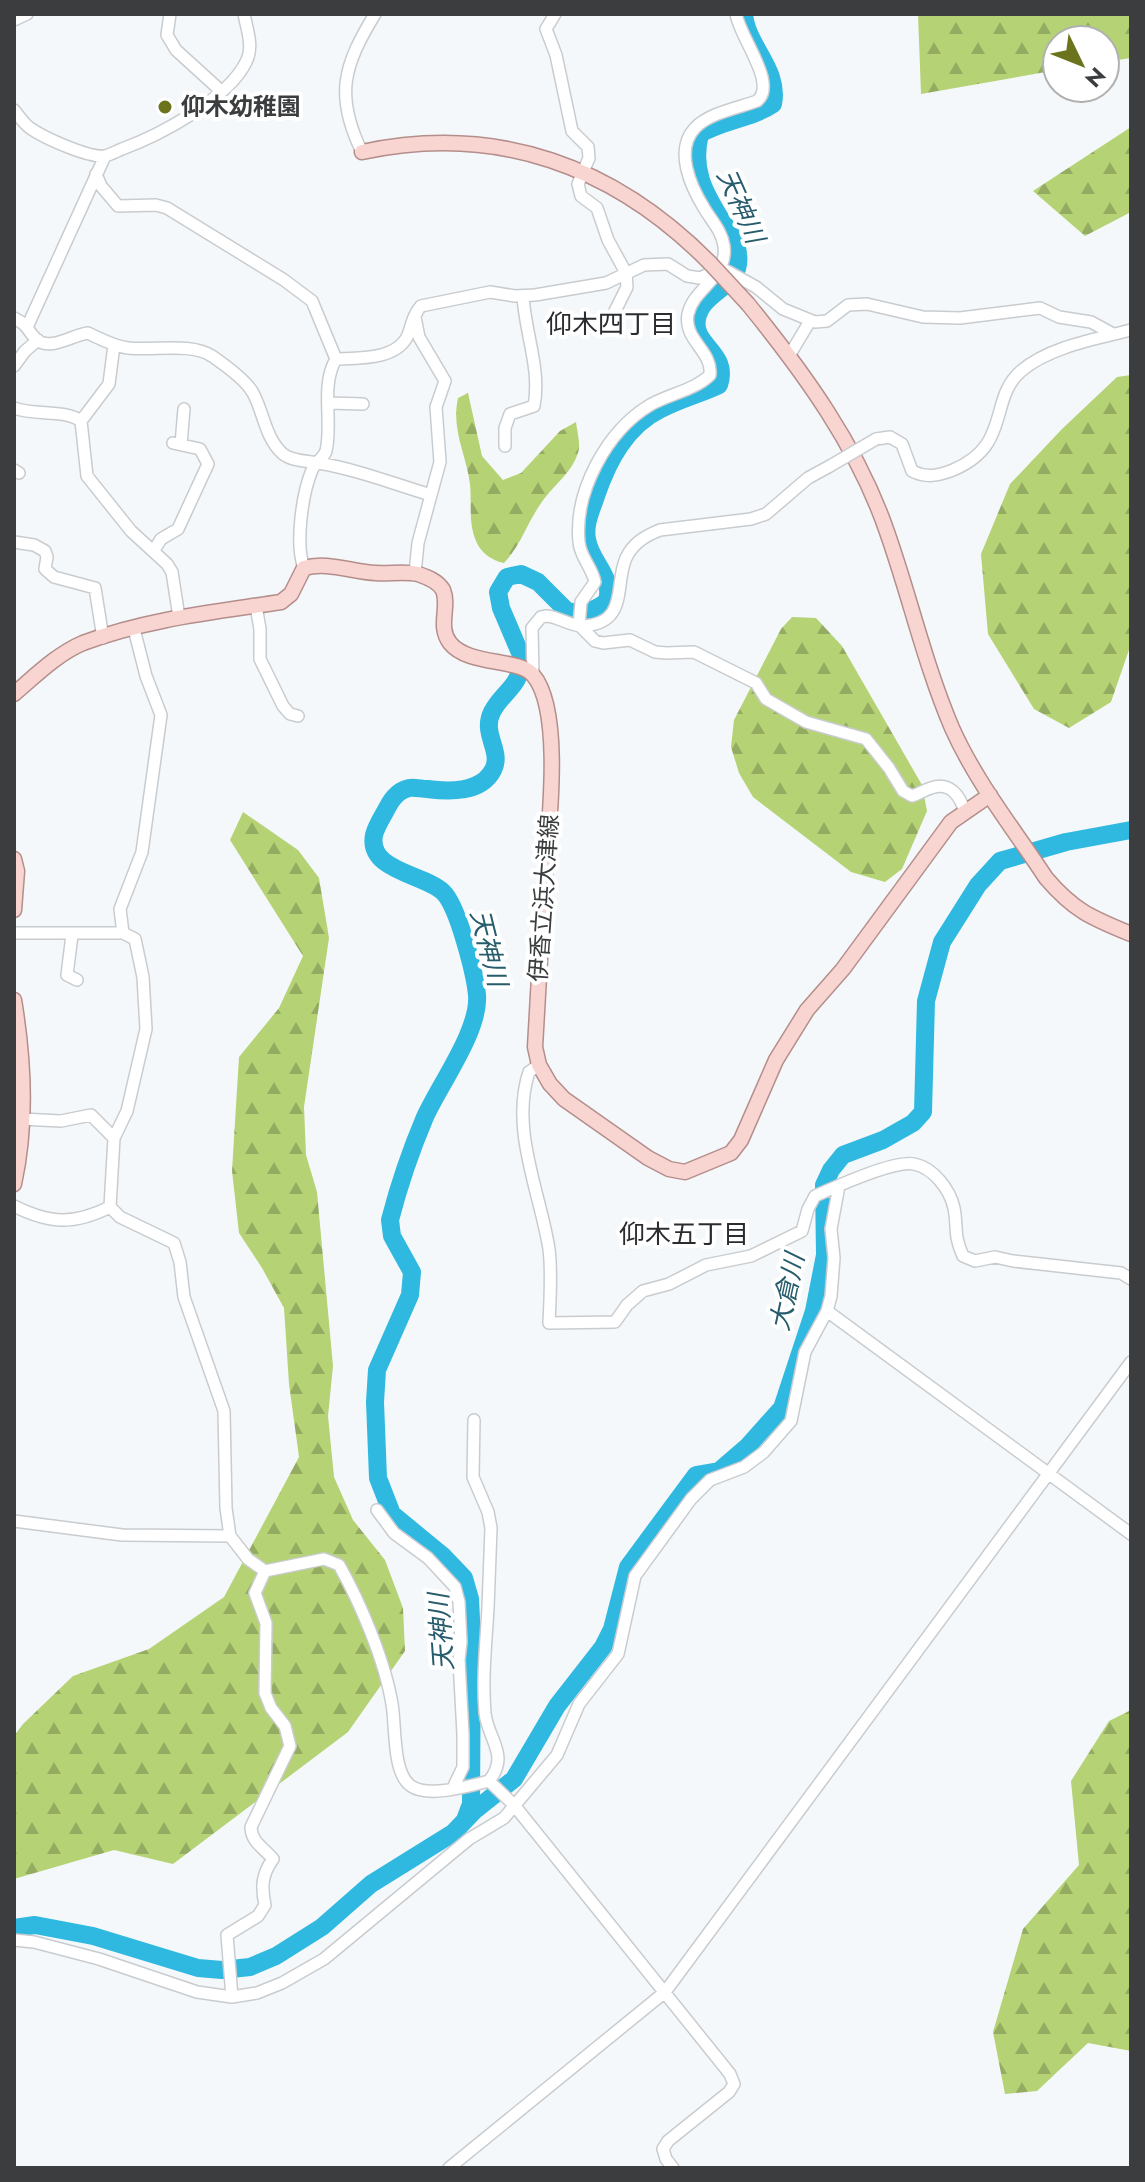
<svg xmlns="http://www.w3.org/2000/svg" width="1145" height="2182" font-family="Jost,'Noto Sans JP',sans-serif">
<defs>
<pattern id="forest-firs" width="22" height="20" patternUnits="userSpaceOnUse" patternTransform="scale(2)"><rect width="22" height="20" fill="#b5d274"/><path d="M5 1l3.5 6h-7zM16 11l3.5 6h-7z" fill="#94ac61"/></pattern>
</defs>
<rect width="100%" height="100%" fill="#f4f8fb"/>
<path fill="url(#forest-firs)" d="M918 14H1131V58L1105 62V40H1057V70L921 94Z
M1131 127V212L1085 236 1033 191Z
M1131 375V644L1111 702 1069 728 1034 709 988 634 981 554 1010 484 1062 429 1117 377Z
M468 393 482 456 503 480 521 473 560 431 576 422C577 431 581 445 578 453 572 472 556 483 544 499 528 520 522 544 504 563 492 561 480 552 476 541 468 522 472 504 470 484 466 453 451 430 458 398Z
M792 617 816 618 842 646 922 785 927 811 902 869 885 882 851 872 753 797 739 773 731 747 734 720 781 629Z
M243 812 298 850 319 878 329 938 304 1107 306 1155 317 1192 333 1366 328 1416 334 1477 353 1520 385 1560 403 1608 405 1651 348 1732 173 1864 114 1850 14 1879V1736L23 1724 73 1676 149 1649 224 1597 299 1457 289 1384 284 1308 262 1268 239 1233 232 1171 239 1057 279 1008 303 956 230 840Z
M1131 1710V2051L1088 2043 1037 2091 1005 2094 993 2032 1023 1929 1079 1865 1071 1781 1109 1721Z"/>
<g fill="none" stroke-linecap="round" stroke-linejoin="round">
<path stroke="#2fb9e0" stroke-width="18" d="M465 1820 471 1804 472 1639 470 1599 464 1578 443 1556 392 1514 378 1478 375 1402 377 1370 410 1295 412 1272 392 1236 390 1220C399 1185 411 1150 425 1117 440 1084 480 1030 477 995 475 974 458 906 443 892 424 874 367 871 374 835 376 827 381 819 385 812 390 802 396 791 409 788 414 787 422 789 427 789 450 792 481 793 493 770 503 751 481 734 492 712 504 689 523 687 521 655L501 608 498 592 507 577 521 574 538 582 568 612C584 612 595 612 607 601 614 576 590 562 587 539 584 524 592 509 596 496 608 461 626 426 661 409 680 399 700 394 719 385 730 352 692 346 697 319 702 290 743 288 738 254 737 242 729 230 722 221 704 192 691 169 700 134 723 120 751 119 773 104 780 69 747 47 744 14
M14 1928 35 1925 93 1936 198 1968 222 1970 250 1967 276 1956 322 1927 371 1884 453 1833 474 1811 514 1779 557 1706 603 1647 612 1629 628 1567 696 1475 719 1471 748 1446 782 1408 814 1311 825 1255 824 1185 831 1170 843 1155 883 1140 913 1123 923 1112 926 1001 942 942 978 885 1000 861 1066 842 1131 830"/>
<g stroke="#c9cccf" stroke-width="14">
<path id="minor" d="M170 14 167 35 176 50 221 91
M555 14 546 29 556 55 572 131 588 147 589 158 578 184 581 196 597 208 608 240 626 273 627 287 610 321
M736 14C740 38 778 84 757 101 738 108 709 113 695 128 674 150 691 187 704 208 711 220 722 231 724 246 728 278 694 287 688 314 683 340 713 351 710 375 695 390 669 394 650 405 607 431 574 491 579 542 580 557 592 567 595 582L581 602 579 625 595 641 603 643 630 640 655 652 666 653 694 652 756 683 766 699 806 722 866 739 889 768 903 791 912 796C919 794 924 790 931 788 950 781 960 796 965 812
M14 20 27 14
M14 110C19 116 24 124 30 128 44 138 89 158 105 156 110 155 117 151 122 149 160 135 228 99 246 62 254 47 247 30 244 14
M362 152C334 95 344 65 375 14
M96 174 101 186 118 206 156 205 167 208 284 280 312 301 336 359C320 386 333 421 326 451 323 459 315 462 312 470 302 494 295 545 304 568
M415 317 419 337 445 381 436 407 440 462 431 495
M14 318C30 326 26 330 37 340 51 351 72 335 88 333 101 339 113 346 128 348 155 351 190 342 212 356 225 365 246 380 253 393 264 413 265 438 283 454 292 461 307 461 318 463 356 469 394 484 431 495L418 543 415 573
M28 325 105 156
M789 356 810 321
M336 359C359 358 397 360 408 335 412 324 413 315 421 306L490 292 515 296 535 295 606 283 644 265 668 264 687 276 700 278 718 270 727 271 756 287 783 309 815 322 827 321 848 305 867 304 923 317 960 318 1040 308 1059 317 1091 322 1113 334
M14 366 25 351 38 340
M329 403 363 404
M14 408C36 416 64 409 81 421L87 476 131 531 167 564 172 572 179 617
M81 421 109 384 114 345
M876 439 890 437 902 444 912 471C926 478 938 476 953 470 1012 445 988 400 1021 371 1049 347 1096 339 1131 330
M181 444 184 409
M505 446V428L510 414 534 406C541 369 525 333 523 296
M14 470 19 473
M14 542 34 545 45 551 47 557 45 569 54 577 95 588 103 638
M154 550 161 539 178 529 208 464 200 449 173 443
M256 606 260 629V659L283 706 290 714 298 716
M533 675 532 628 541 617 547 616C559 617 570 626 583 626 629 623 614 585 626 558 633 543 645 536 660 530L751 519 766 514 808 478 830 466
M14 933H123L135 939 143 977 146 1029 127 1111 114 1138 110 1207 120 1217 174 1243 180 1262 184 1297 224 1411 226 1508 230 1536 248 1559 265 1571 324 1559 339 1565C360 1602 385 1661 392 1704 396 1726 392 1773 411 1786 428 1798 470 1786 489 1781 510 1755 488 1740 485 1713 482 1678 486 1643 488 1608 489 1582 490 1555 491 1528L488 1512 473 1477 474 1420
M123 933 120 909 142 852 161 715 146 676 134 629
M72 935 67 975 77 980
M539 1065 529 1072C510 1129 540 1192 549 1249 552 1273 550 1299 549 1323L615 1322 627 1305 643 1291 669 1284 706 1265 751 1256 802 1231 808 1209 815 1196C835 1187 894 1160 914 1164 934 1168 950 1190 954 1208 958 1228 953 1234 963 1256L975 1261 995 1257 1013 1261 1121 1273 1131 1279
M21 1119 61 1121 91 1115 114 1138
M14 1206C50 1224 74 1225 110 1207
M827 1311 1131 1534
M377 1510 394 1533 428 1558 455 1587 459 1602 461 1642 459 1660 463 1734V1767L453 1788
M14 1521 122 1535 230 1536
M489 1781 514 1805 730 2074 734 2084 729 2092 668 2141 663 2149 666 2159 673 2168
M14 1940 34 1942 99 1959 197 1992 232 1997 257 1993 282 1983 324 1959 469 1839 504 1818 557 1755 579 1704 618 1654 635 1576 691 1499 710 1480 744 1467 764 1452 791 1421 805 1352 827 1311 831 1296 834 1258 831 1229 839 1186
M232 1997 227 1935 258 1916 265 1905C261 1887 262 1874 273 1859 264 1848 251 1842 251 1827L290 1746 285 1726 271 1708 265 1693 266 1623 255 1593 265 1571
M449 2168 665 1992 1131 1362"/>
</g>
<g stroke="#b48e8b" stroke-width="17">
<path id="major" d="M362 152C497 123 615 166 711 264
M748 304C804 373 858 447 887 532 910 597 925 665 952 728 976 782 1014 829 1046 878 1074 911 1092 918 1131 934
M14 694C35 676 57 654 83 643 146 619 215 612 281 602L291 594 304 568C327 561 352 572 376 573 389 574 405 571 418 574 427 577 438 581 443 590 450 607 437 626 450 643 468 666 519 658 533 675 565 712 547 841 544 889 541 942 538 994 535 1047L539 1065 550 1084 564 1099 648 1158 669 1169 685 1172 731 1153 741 1140 776 1060 807 1010 843 969 951 822 990 795
M14 859 17 871 14 910
M14 1000C24 1060 27 1125 14 1184"/>
</g>
<use href="#minor" stroke="#fff" stroke-width="11"/>
<use href="#major" stroke="#f9d5d2" stroke-width="14"/>
<g stroke="#c9cccf" stroke-width="14" stroke-linecap="butt">
<path id="minor-bridge" d="M830 466 876 439"/>
</g>
<g stroke="#b48e8b" stroke-width="17" stroke-linecap="butt">
<path id="major-bridge" d="M711 264 748 304"/>
</g>
<use href="#minor-bridge" stroke="#fff" stroke-width="11"/>
<use href="#major-bridge" stroke="#f9d5d2" stroke-width="14"/>
</g>
<circle fill="#6b741d" stroke="#fff" stroke-width="3" cx="165" cy="107" r="8"/>
<g text-anchor="middle" stroke-width="8" stroke-linejoin="round" paint-order="stroke">
<g font-size="24" font-weight="bold" fill="#3b3d3e" stroke="#fff" text-anchor="start">
<text x="181" y="115">仰木幼稚園</text>
</g>
<g font-size="24" fill="#3b3d3e" stroke="#fff">
<text transform="translate(544 898) rotate(-86)" y="8">伊香立浜大津線</text>
</g>
<g font-size="26" font-style="italic" fill="#275c6d" stroke="#fff">
<text transform="translate(741 206) rotate(66)" y="9">天神川</text>
<text transform="translate(489 948) rotate(76)" y="9">天神川</text>
<text transform="translate(787 1292) rotate(-78)" y="9">大倉川</text>
<text transform="translate(441 1632) rotate(-94)" y="9">天神川</text>
</g>
<g font-size="26" fill="#2a2c2f" stroke="#fff">
<text x="611" y="333">仰木四丁目</text>
<text x="684" y="1243">仰木五丁目</text>
</g>
</g>
<rect width="1145" height="2182" fill="none" stroke="#3b3d3e" stroke-width="32"/>
<g transform="translate(1081 64) rotate(133)"><circle r="38" fill="#ffffff" stroke="#b1b1b2" stroke-width="2"/>
<path d="M0-6L14 30L0 20L-14 30Z" fill="#6b741d"/>
<text y="-12" font-size="22" font-weight="bold" text-anchor="middle" fill="#3b3d3e">N</text>
</g>
</svg>
